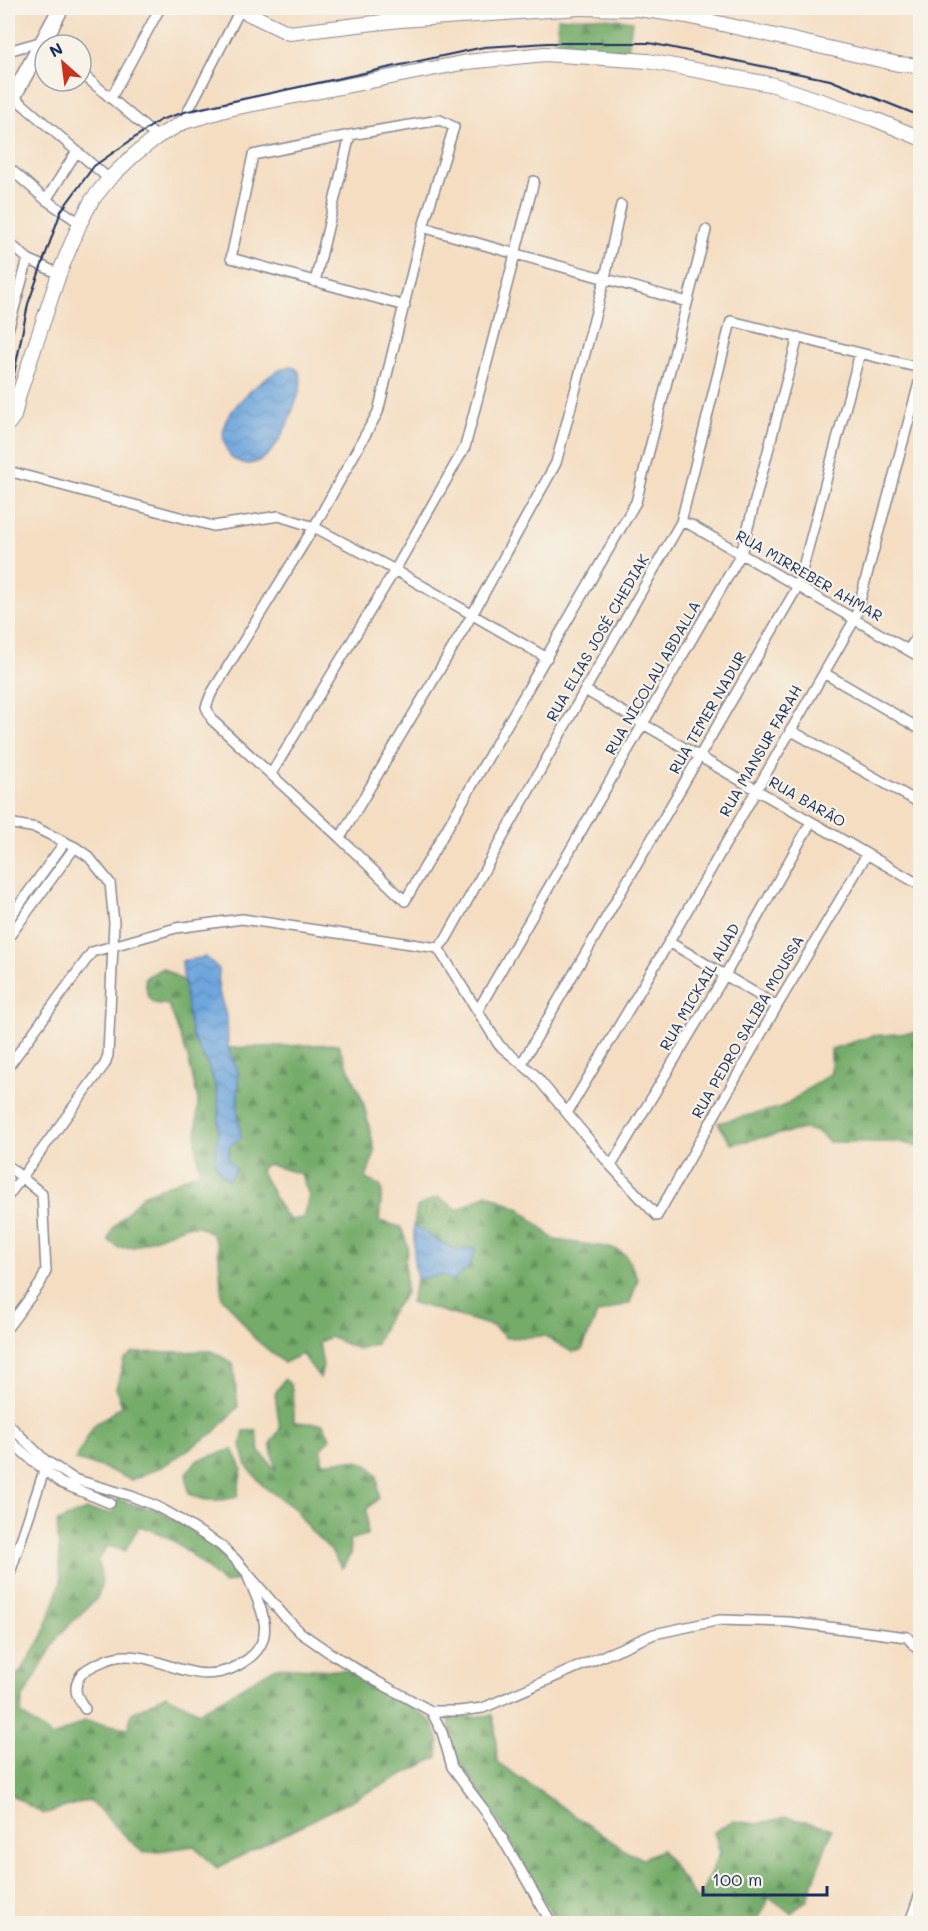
<svg xmlns="http://www.w3.org/2000/svg" width="928" height="1931" font-family="Mali,sans-serif">
<defs>
<pattern id="forest-firs" width="22" height="20" patternUnits="userSpaceOnUse" patternTransform="scale(1.5)"><rect width="22" height="20" fill="#75ac69"/><path d="M5 1l3.5 6h-7zM16 11l3.5 6h-7z" fill="#5f8c5a"/></pattern>
<pattern id="water-waves" width="16" height="10" patternUnits="userSpaceOnUse" patternTransform="scale(1.5)"><rect width="16" height="10" fill="#6ea6dd"/><path d="M0 5q4-4 8 0t8 0" fill="none" stroke="#5a88b6"/></pattern>
</defs>
<rect width="100%" height="100%" fill="#f7f3e8"/>
<filter id="ink" filterUnits="userSpaceOnUse"><feTurbulence type="fractalNoise" baseFrequency=".0167" numOctaves="2"/><feDisplacementMap in="SourceGraphic" scale="12" xChannelSelector="R" yChannelSelector="G"/><feConvolveMatrix kernelMatrix="1 2 1 2 8 2 1 2 1" color-interpolation-filters="sRGB"/></filter>
<filter id="wash" filterUnits="userSpaceOnUse"><feTurbulence type="fractalNoise" baseFrequency=".008" numOctaves="4" result="noise"/><feDisplacementMap in="SourceGraphic" scale="24" xChannelSelector="R" yChannelSelector="G"/><feGaussianBlur stdDeviation="1.35" result="paint"/><feColorMatrix in="noise" values="0 0 0 0 0 0 0 0 0 0 0 0 0 0 0 0 0 1.4 0 .05"/><feComposite in="paint" operator="in"/></filter>
<g filter="url(#wash)">
<rect width="100%" height="100%" fill="#f4ddc1"/>
<path fill="url(#forest-firs)" stroke="#486e64" stroke-width="1.5" fill-rule="evenodd" d="M595 17 632 21 628 50 557 53 558 18Z
M162 968 184 981 192 1037 208 1064 220 1100 219 1129 214 1162 228 1181 236 1169 228 1159 230 1145 241 1138 238 1116V1072L228 1048 338 1044 363 1101 375 1152 366 1179 380 1185 382 1191 379 1221 401 1227 408 1246 405 1260 406 1293 388 1317 376 1344 357 1349 330 1337 319 1342 323 1366 320 1378 302 1354 284 1363 254 1338 232 1308 222 1298 218 1246 211 1233 199 1226H186L134 1247 119 1248 108 1240 114 1227 143 1195 200 1172 196 1145 198 1099 188 1058 169 1005 153 1003 147 994 145 978ZM267 1164 301 1174 309 1196 303 1218 289 1220 279 1206 260 1169Z
M920 1032V1147L899 1142H829L818 1132 804 1129 731 1144 718 1123 782 1107 831 1073V1049L872 1036Z
M487 1194 520 1209 555 1240 613 1248 626 1255 638 1279 630 1303 597 1314 582 1350 572 1352 545 1336 506 1338 493 1326 410 1302 417 1279 442 1275 475 1249H455L439 1242 414 1225 417 1207 438 1197 458 1210Z
M211 1351 233 1363 238 1407 215 1432 163 1466 131 1480 102 1467 75 1460 94 1425 122 1406 116 1388 124 1360 133 1353Z
M284 1379 291 1385 294 1402V1422L323 1424 330 1438 322 1449V1463C340 1461 365 1454 376 1474 379 1479 378 1491 379 1498L367 1509V1535L349 1540 351 1554 342 1568 330 1549 311 1531 296 1510 263 1486 247 1466 241 1445 244 1431 256 1430 260 1452 276 1470 270 1444 280 1429 275 1394Z
M233 1449 242 1468 237 1497C217 1501 208 1503 189 1494L186 1473 198 1460Z
M118 1499 138 1506 157 1509 212 1543 236 1562 243 1578 224 1584C200 1561 172 1534 139 1526L125 1551 108 1546 98 1559 102 1582 97 1598 59 1635 22 1700 21 1714 53 1737 85 1721 128 1728 132 1713 166 1695 199 1712 276 1667 352 1671 422 1714 433 1723 439 1742 438 1757 217 1868 194 1846 143 1853 89 1800 43 1814 8 1793V1673L19 1674 43 1636 61 1582 57 1522 86 1510 112 1513Z
M492 1715 495 1727 497 1762 629 1853 643 1858 662 1850 698 1901 720 1852 714 1832 733 1821 757 1824 786 1817 832 1829 807 1900 791 1913 769 1897 757 1923H557L490 1807 453 1753 449 1719Z"/>
<path fill="url(#water-waves)" stroke="#446a9e" stroke-width="1.5" d="M291 366C295 368 299 370 300 375 303 385 298 397 294 406 287 428 266 479 234 459 229 455 226 449 225 444 222 435 223 424 228 417 240 398 269 371 291 366Z
M206 957 219 969 218 988 227 1019 228 1048 238 1072V1116L241 1138 230 1145 228 1159 236 1169 228 1181 214 1162C220 1127 224 1097 207 1063 203 1053 194 1045 192 1034 186 1011 184 985 182 961Z
M414 1225 439 1242 455 1249H476L469 1267 453 1280 442 1275 417 1279 414 1262Z"/>
</g>
<g filter="url(#ink)">
<g fill="none" stroke-linecap="round" stroke-linejoin="round">
<g stroke="#888690" stroke-width="12">
<path id="street" d="M8 51 43 41
M81 73 157 137
M13 96 109 179
M111 98 160 8
M184 122 188 111 241 8
M8 167 46 200 80 223
M46 200 77 151
M423 227C511 254 599 276 687 302
M8 242 28 259 59 274
M315 282 350 135
M405 306 231 258 253 155 350 135 440 120 454 127 423 227 378 412 314 527 211 694 206 707 212 720 340 838 405 901 636 502 706 230
M8 330 28 259
M8 471 213 526 279 516 314 527 395 570 547 658
M681 522 691 525 920 657
M908 650 917 637 920 626
M824 673 920 729
M585 690 920 885
M790 730 920 803
M271 774 395 570 465 447 534 181
M8 823 36 828 75 847 89 857 110 883 114 923 108 1055 105 1064 8 1196
M340 838 472 615 556 463 605 278 621 205
M8 920 65 842
M8 938 75 847
M669 942 777 1006
M438 948 446 939 585 690 681 522 731 321 920 368
M438 948 499 1045 535 1075 611 1166 657 1216 777 1006 867 854
M478 1010 741 554 798 337
M522 1063 798 586 860 353
M8 1067 92 952 176 928 242 919 438 948
M567 1113 669 942 855 619 920 379
M8 1166 42 1194 46 1271 40 1284 8 1327
M611 1166 725 975 811 822
M8 1424 45 1460 74 1479 131 1496 156 1506 174 1516 220 1545 235 1559 286 1618 301 1633 330 1653 376 1681 431 1711H459L483 1708 654 1634 720 1620 789 1622 907 1637 920 1652
M8 1439 33 1461 39 1460
M33 1461 61 1483 110 1503
M8 1579 44 1471
M85 1709C77 1697 72 1689 80 1676 84 1670 92 1666 99 1663 104 1661 110 1658 116 1657 161 1649 198 1697 248 1659 279 1636 259 1605 248 1577
M431 1711 442 1732 452 1767 491 1819 552 1924
M909 1924 920 1894"/>
</g>
<g stroke="#888690" stroke-width="16">
<path id="secondary" d="M237 8 289 33 400 20 579 8
M581 8 638 9 687 16 898 64 920 66
M8 424 14 416 19 394 59 274 80 223 92 200 109 179 134 155 157 137 184 122 228 109 467 62 545 54 648 61 774 85 874 119 920 138"/>
</g>
<g stroke="#888690" stroke-width="18">
<path id="primary" d="M8 106 61 8"/>
</g>
<use href="#street" stroke="#fff" stroke-width="9"/>
<use href="#secondary" stroke="#fff" stroke-width="14"/>
<use href="#primary" stroke="#fff" stroke-width="15"/>
<path stroke="#1b2f5e" stroke-width="2" d="M8 389 13 379 28 304 61 211 94 166 160 120 188 111 484 47 548 43H649L830 80 920 116"/>
</g>
</g>
<g text-anchor="middle" stroke-width="4.5" stroke-linejoin="round" paint-order="stroke">
<g font-size="15" fill="#1b2f5e" stroke="#f7f3e8">
<text transform="translate(809 576) rotate(30)" y="5">RUA MIRREBER AHMAR</text>
<text transform="translate(598 638) rotate(-60)" y="5">RUA ELIAS JOSÉ CHEDIAK</text>
<text transform="translate(653 678) rotate(-60)" y="5">RUA NICOLAU ABDALLA</text>
<text transform="translate(708 713) rotate(-60)" y="5">RUA TEMER NADUR</text>
<text transform="translate(761 751) rotate(-60)" y="5">RUA MANSUR FARAH</text>
<text transform="translate(807 802) rotate(30)" y="5">RUA BARÃO</text>
<text transform="translate(700 987) rotate(-60)" y="5">RUA MICKAIL AUAD</text>
<text transform="translate(748 1027) rotate(-60)" y="5">RUA PEDRO SALIBA MOUSSA</text>
</g>
</g>
<rect width="928" height="1931" fill="none" stroke="#f7f3e8" stroke-width="30"/>
<g transform="translate(63 63) rotate(332)"><circle r="28" fill="#f7f3e8" stroke="#9fa5b1" stroke-width="1.5"/>
<path d="M0-4.5L10 22L0 15L-10 22Z" fill="#c8321e"/>
<text y="-9" font-size="16" font-weight="bold" text-anchor="middle" fill="#1b2f5e">N</text>
</g>
<path d="M703 1886v9h124v-9" fill="none" stroke="#1b2f5e" stroke-width="3"/>
<text x="712" y="1886" font-size="18" fill="#1b2f5e" stroke="#f7f3e8" stroke-width="4.5" paint-order="stroke">100 m</text>
</svg>
